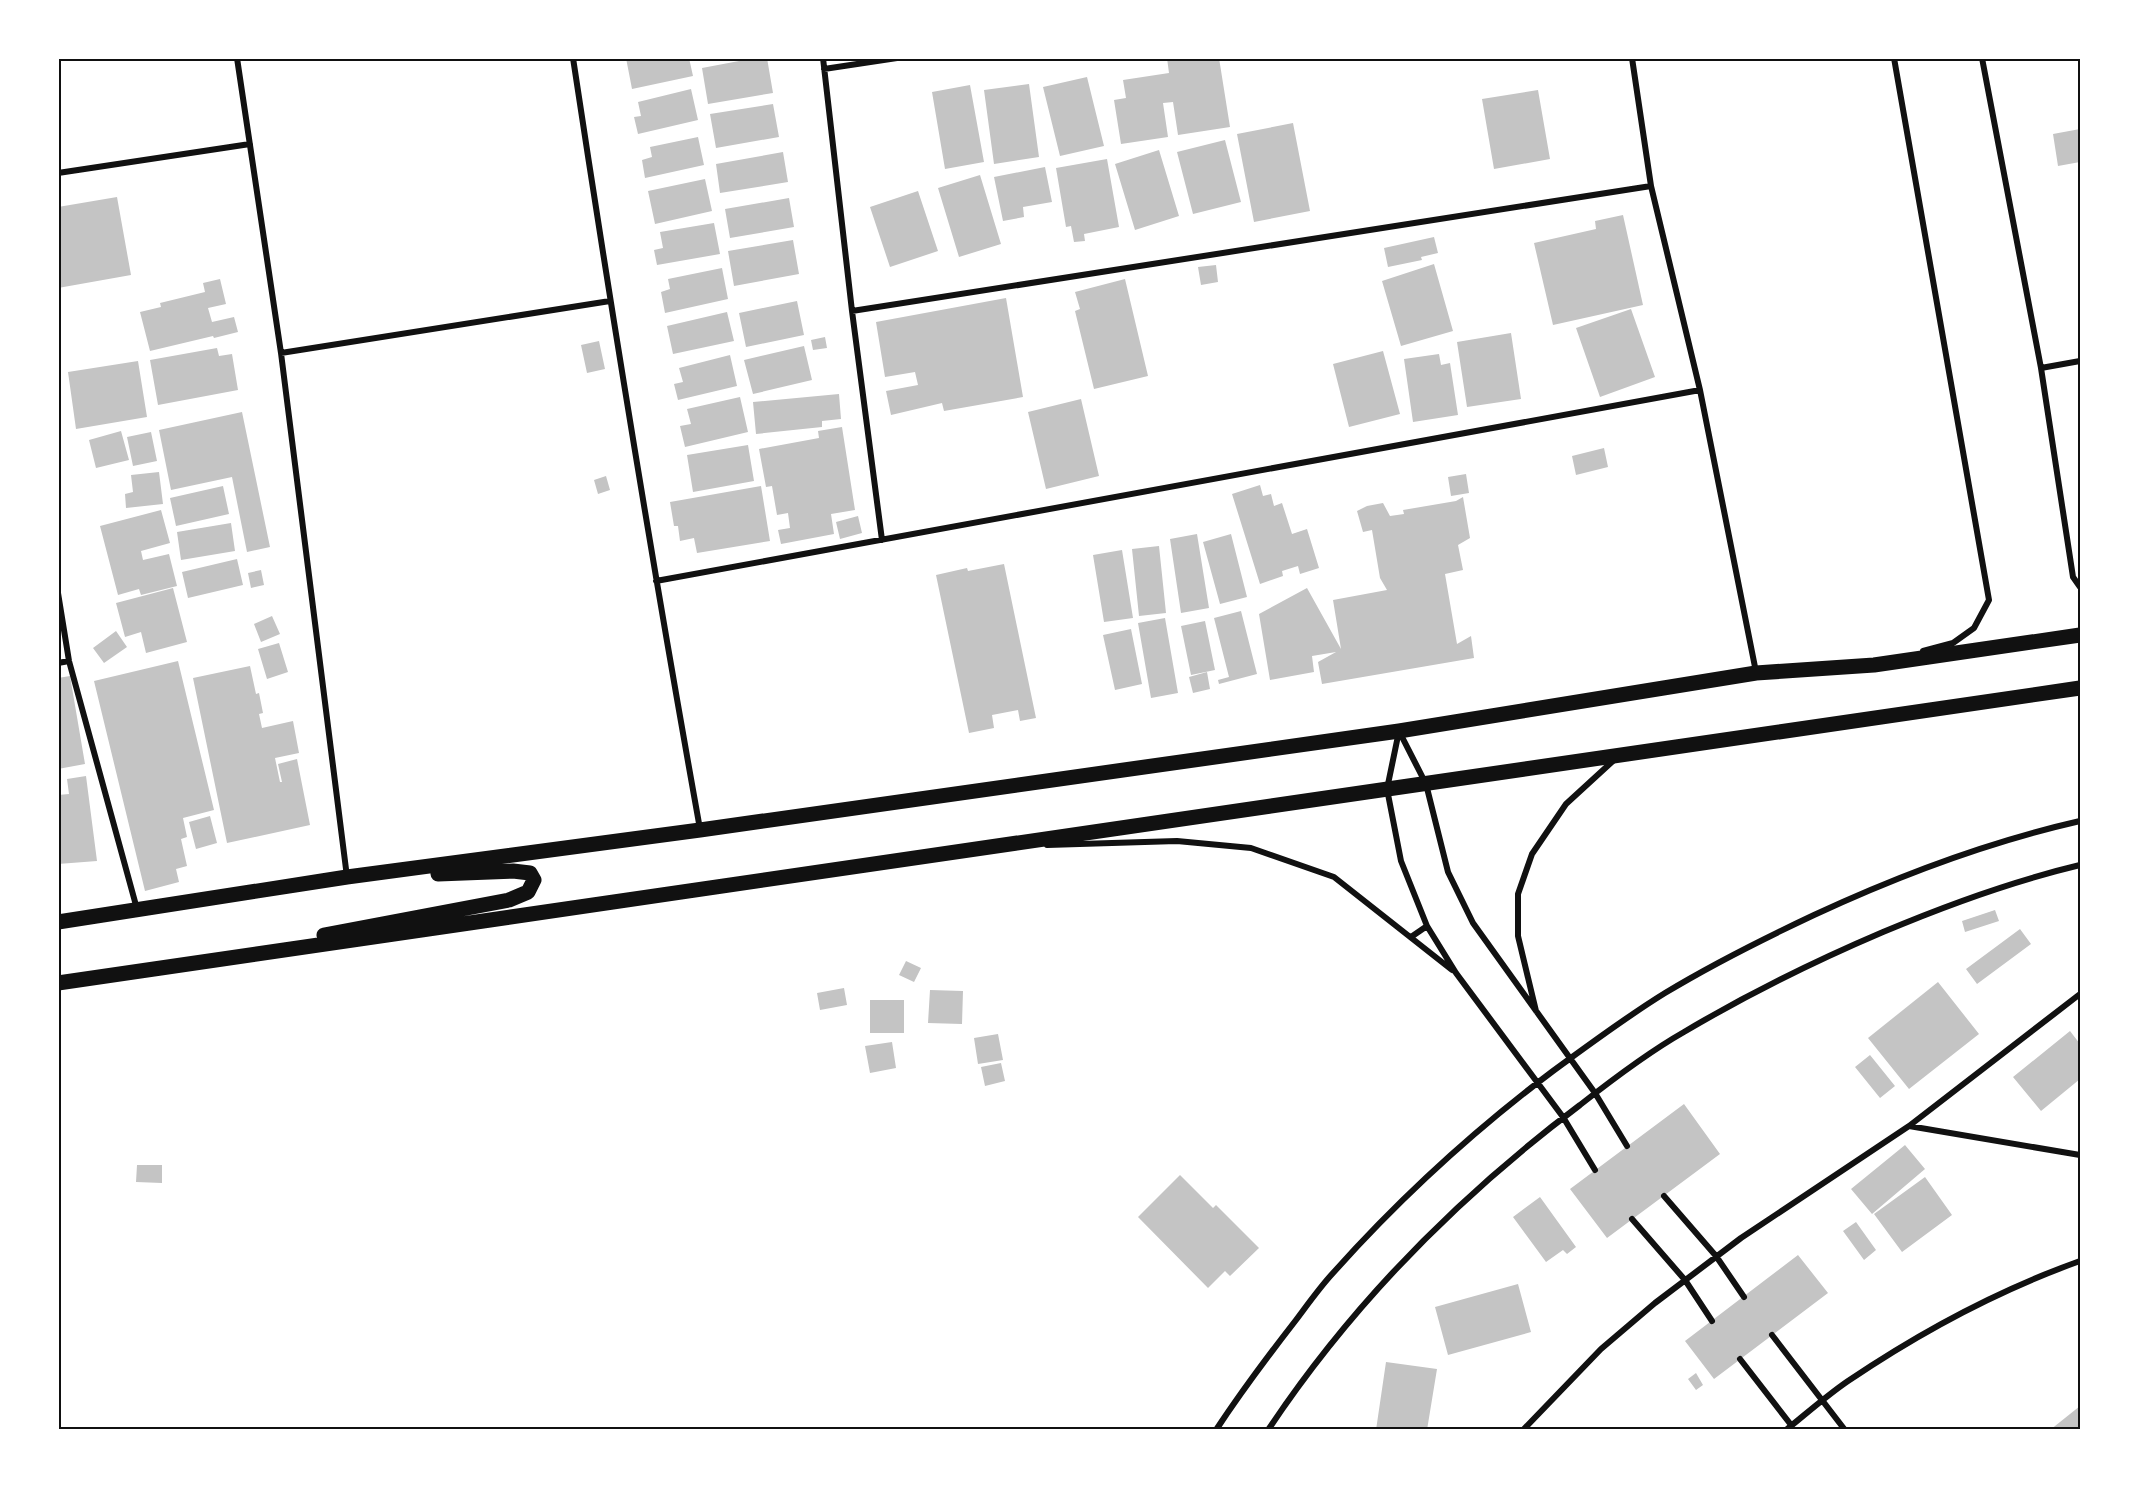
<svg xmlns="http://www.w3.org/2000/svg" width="2139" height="1488" font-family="Commissioner,sans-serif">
<rect width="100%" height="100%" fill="#fff"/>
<path fill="#c4c4c4" d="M626 58H689L693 76 632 89Z
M755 58H767L773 93 708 104 702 68Z
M1167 58H1219L1230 127 1178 135 1173 102 1163 103 1168 137 1121 144 1114 100 1126 98 1123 80 1169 73Z
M1087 77 1104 146 1060 156 1043 87Z
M1029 84 1039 157 994 164 984 90Z
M970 85 984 162 945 169 932 92Z
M691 89 698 120 638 134 634 117 641 116 638 102Z
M1538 90 1550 159 1494 169 1482 99Z
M773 104 779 137 716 148 710 114Z
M1293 123 1310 211 1254 222 1237 134Z
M2080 129V162L2058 166 2053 134Z
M698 137 704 165 645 178 642 160 652 157 650 147Z
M1225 140 1241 202 1193 214 1177 152Z
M1159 150 1179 216 1135 230 1115 164Z
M783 152 788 182 720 193 716 164Z
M1107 159 1119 227 1084 234 1085 241 1074 242 1071 226 1066 227 1056 168Z
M1045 167 1052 202 1023 207 1024 217 1003 221 994 177Z
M980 175 1001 244 959 257 938 188Z
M705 179 712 211 655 224 648 191Z
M918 191 938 251 890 267 870 207Z
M117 197 131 275 58 288V241L60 240 58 207Z
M789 198 794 227 730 238 725 209Z
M1623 215 1643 305 1553 325 1534 243 1596 229 1595 221Z
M714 223 720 254 657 265 654 250 663 248 660 232Z
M1434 237 1438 253 1421 257 1422 260 1388 267 1384 248Z
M793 240 799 274 734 286 728 251Z
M1434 264 1453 331 1401 346 1382 281Z
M1216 265 1218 282 1201 285 1198 267Z
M722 268 728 299 665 313 661 292 670 289 668 279Z
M220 279 226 304 208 308 212 322 234 317 238 332 214 338 213 336 150 351 140 312 161 307 160 303 205 292 203 283Z
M1125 279 1148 376 1094 389 1075 311 1080 309 1075 292Z
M1006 298 1023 397 944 411 942 403 891 415 886 391 918 385 915 372 885 377 876 322Z
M797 301 804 335 746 347 739 313Z
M1631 309 1655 377 1600 397 1576 328Z
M727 312 734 341 673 354 667 326Z
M1511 333 1521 399 1467 407 1457 342Z
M825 337 827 348 813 350 811 340Z
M599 341 605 369 587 373 581 345Z
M804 346 812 380 753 394 744 360Z
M217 348 219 356 232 354 238 390 158 405 150 360Z
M1383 351 1400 414 1349 427 1333 364Z
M1439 354 1441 365 1450 363 1458 415 1413 422 1404 359Z
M730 355 737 386 678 400 674 384 683 382 679 368Z
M138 361 147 417 76 429 68 372Z
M839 394 841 419 822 421V427L756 434 753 402Z
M740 397 748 432 685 447 680 426 691 424 687 409Z
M1081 399 1099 476 1046 489 1028 412Z
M242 412 270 547 247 552 232 477 171 490 159 430Z
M842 427 855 510 831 514 834 534 781 544 778 530 790 528 788 513 777 515 772 486 766 487 759 449 819 438 818 431Z
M121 431 129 460 96 468 89 440Z
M151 432 157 461 133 466 127 437Z
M748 445 754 481 693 492 687 455Z
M1604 448 1608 467 1576 475 1572 456Z
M159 472 163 504 126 508 125 494 133 492 131 475Z
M1466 474 1469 493 1451 496 1448 477Z
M606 476 610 490 598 494 594 480Z
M1260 485 1263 496 1271 494 1274 506 1282 503 1292 534 1307 529 1319 568 1300 574 1298 566 1282 571 1283 576 1260 584 1232 494Z
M223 486 229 514 176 526 170 498Z
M761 486 770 541 697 553 694 538 680 541 678 526H674L670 502Z
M1463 497 1470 538 1458 545 1463 570 1445 574 1457 644 1471 636 1474 658 1322 684 1318 662 1336 652 1312 656 1314 672 1270 680 1259 614 1307 588 1341 649 1333 600 1387 590 1380 578 1372 530 1363 532 1357 511 1367 506 1383 503 1390 516 1404 514 1403 510 1456 501Z
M161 510 170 543 141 551 143 560 169 554 177 586 141 595 139 589 118 595 100 526Z
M858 516 862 533 840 539 836 522Z
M231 523 235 551 181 560 177 532Z
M1197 534 1209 608 1181 613 1170 539Z
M1231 534 1247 597 1220 604 1203 542Z
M1159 546 1166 613 1139 616 1132 549Z
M1122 550 1133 618 1104 622 1093 555Z
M237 559 243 585 188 598 182 572Z
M1004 564 1036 718 1020 721 1018 710 992 715 994 728 969 733 936 575 967 568 968 571Z
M261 570 264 585 251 588 248 573Z
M173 588 187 642 146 653 141 632 125 637 116 603Z
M1241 611 1257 674 1219 684 1218 680 1229 677 1214 618Z
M272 616 280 634 261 642 254 624Z
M1165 618 1178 693 1151 698 1138 623Z
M1205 621 1215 670 1191 675 1181 626Z
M1131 629 1142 684 1115 690 1103 635Z
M116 631 127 647 104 663 93 648Z
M279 643 288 672 267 679 258 649Z
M178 661 214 810 183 818 187 837 181 839 187 866 176 869 179 882 145 891 94 681Z
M250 666 256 694 259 693 263 713 259 714 262 728 293 721 299 753 275 758 280 782H282L278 764 297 759 310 825 227 843 193 678Z
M1207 672 1210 689 1193 693 1189 677Z
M70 676 85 764 58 769V678Z
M86 776 97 861 58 864V795L69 794 67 779Z
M210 816 217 843 196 849 189 822Z
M1995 910 1999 921 1965 932 1962 921Z
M2020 929 2031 944 1977 984 1966 969Z
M906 961 921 968 914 982 899 975Z
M1938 982 1979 1034 1909 1089 1868 1038Z
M844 988 847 1005 820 1010 817 993Z
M930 990 963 991 962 1024 928 1023Z
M870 1000H904V1033H870Z
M2070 1031 2080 1044V1079L2041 1111 2013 1077Z
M998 1034 1003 1060 978 1064 974 1038Z
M892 1042 896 1068 870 1073 865 1046Z
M1870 1055 1895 1086 1880 1098 1855 1067Z
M1001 1063 1005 1081 985 1086 981 1067Z
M1684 1104 1720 1154 1607 1238 1570 1189Z
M1905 1145 1925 1169 1872 1214 1851 1189Z
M137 1165H162V1183L136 1182Z
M1180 1175 1213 1208 1216 1205 1259 1248 1230 1276 1225 1271 1208 1288 1138 1217Z
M1925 1177 1952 1215 1902 1252 1874 1214Z
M1540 1197 1576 1247 1567 1254 1563 1250 1546 1262 1513 1217Z
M1856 1222 1876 1250 1864 1260 1843 1231Z
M1798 1255 1828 1293 1714 1379 1685 1341Z
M1518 1284 1531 1332 1448 1355 1435 1307Z
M1386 1362 1437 1369 1427 1430H1376Z
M1696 1373 1703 1385 1696 1390 1688 1379Z
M2080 1406V1430H2050Z"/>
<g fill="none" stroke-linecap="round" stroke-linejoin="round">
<path stroke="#111" stroke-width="6" d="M237 58 281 353 347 877
M573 58C612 316 654 573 700 829
M823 58 852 311 882 540
M1632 58 1651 186 1700 390 1756 672
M1894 58 1989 600 1974 628 1953 643 1923 651
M1982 58 2041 368 2073 577 2080 587
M824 69 897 58
M58 173 250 144
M852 311 1651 186
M281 353 610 301
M2041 368 2080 361
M656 581 1700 390
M58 593 69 661 137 909
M58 663 69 661
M1399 731 1387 789 1401 861 1427 926 1456 973 1563 1117 1595 1170
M1399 731 1426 784 1448 872 1473 923 1595 1093 1627 1146
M1047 845 1177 841 1251 848 1334 877 1452 970
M1411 937 1427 926
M1536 1011 1518 936V894L1532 854 1566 804 1614 760
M1909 1126 2080 1155
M1664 1196 1716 1256 1744 1297
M1632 1219 1685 1280 1712 1321
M1772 1335 1845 1430
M1740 1359 1795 1430
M1216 1430C1241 1392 1268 1356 1296 1320 1308 1304 1320 1287 1333 1273 1401 1197 1472 1132 1553 1071 1590 1044 1626 1017 1665 993 1713 964 1763 939 1814 915 1900 875 1988 842 2080 821
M1268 1430C1352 1304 1459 1196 1580 1105 1613 1079 1647 1053 1684 1032 1748 994 1815 961 1883 932 1947 905 2013 881 2080 865
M1523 1430 1601 1349 1655 1303 1741 1238 1909 1126 2080 994
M1786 1430C1806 1414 1826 1396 1848 1381 1919 1333 1999 1290 2080 1261"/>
<path stroke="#111" stroke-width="15" d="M58 922 347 877 700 830 1399 731 1756 673 1874 665 2080 635
M324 935 509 900 528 892 534 880 530 873 513 871 438 874
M58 983 2080 688"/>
</g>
<rect width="2139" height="1488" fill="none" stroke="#ffffff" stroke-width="120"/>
<rect x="60" y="60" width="2019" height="1368" fill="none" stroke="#111" stroke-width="2"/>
</svg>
